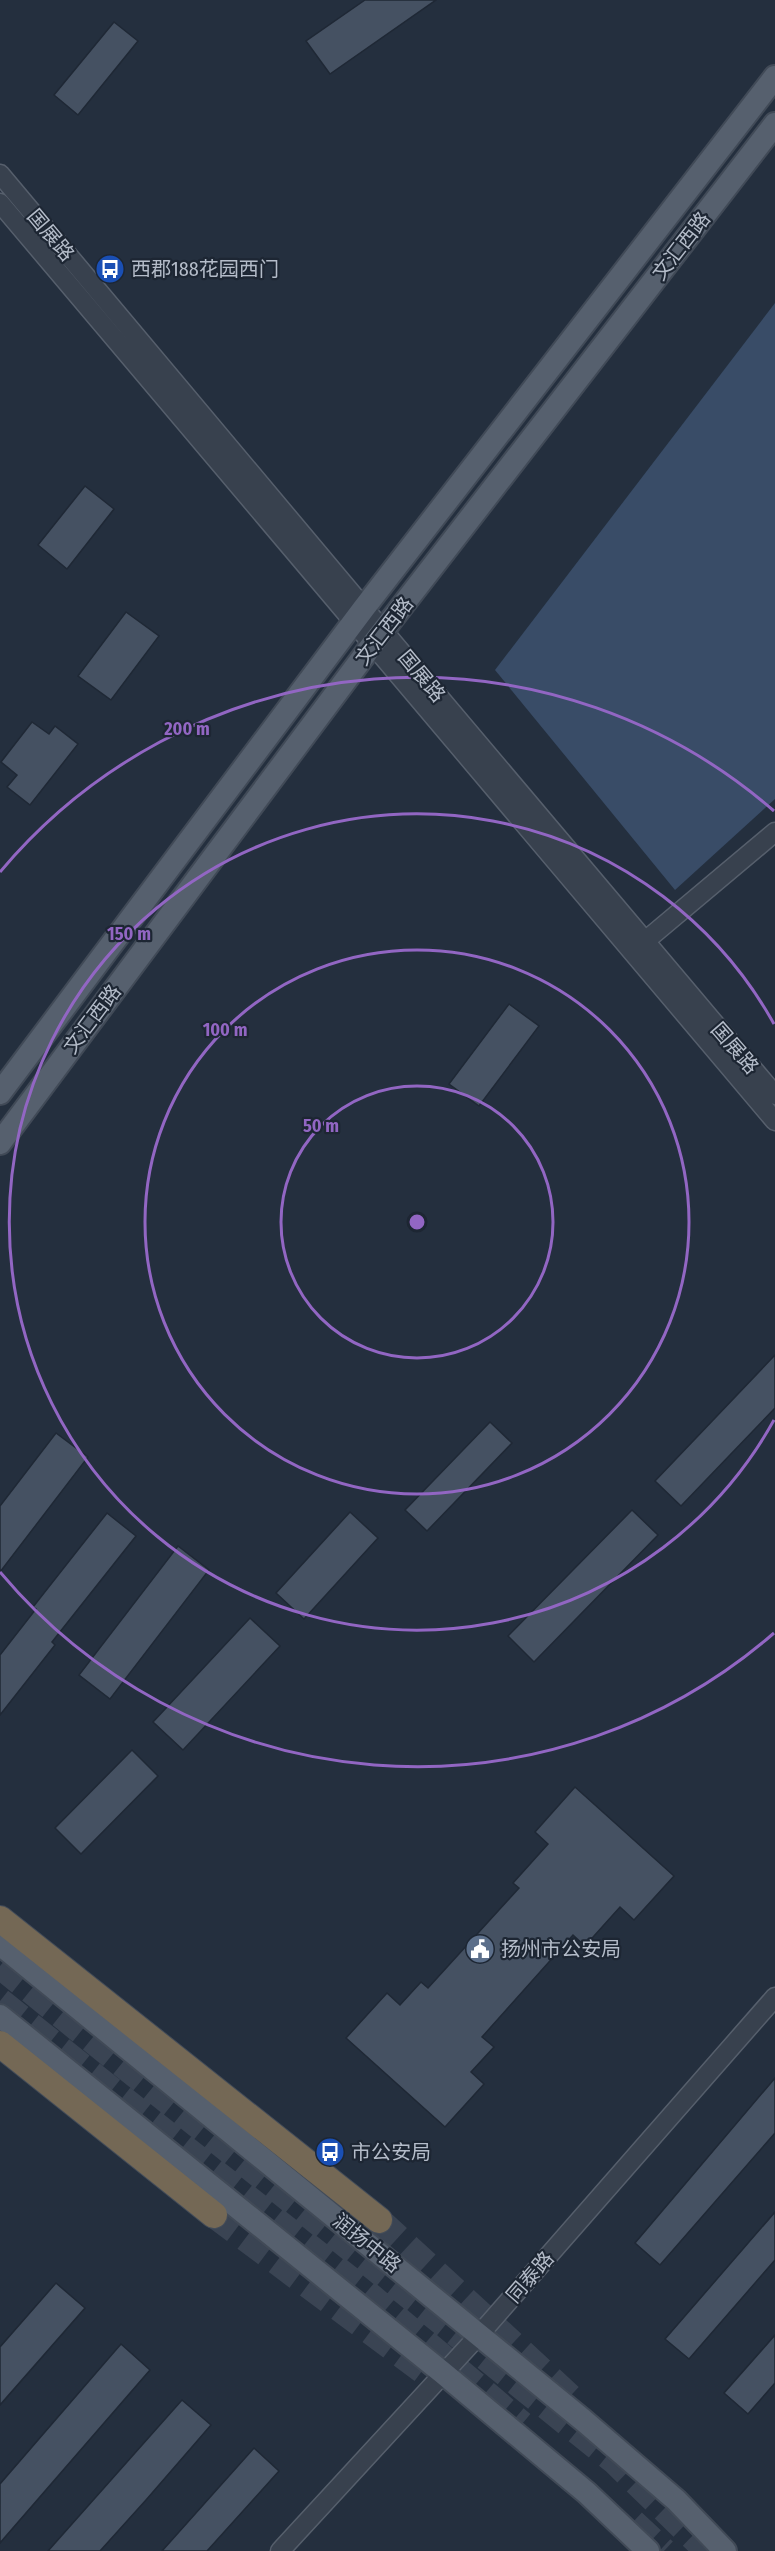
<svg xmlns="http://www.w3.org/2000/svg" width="775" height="2551" font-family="'Fira Sans Condensed','Noto Sans SC',sans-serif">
<rect width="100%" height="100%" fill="#242f3e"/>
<path fill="#394c67" d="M775 303V799L675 890 495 670Z"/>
<path fill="#455162" stroke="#1f2835" stroke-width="1.5" d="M365 0H436L330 74 306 41Z
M114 22 138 41 78 115 54 95Z
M85 486 114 509 67 569 38 545Z
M126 612 159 636 111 700 78 676Z
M32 722 49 734 55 726 78 744 30 805 7 787 17 775 1 762Z
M509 1004 539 1026 479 1106 449 1084Z
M775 1355V1408L681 1506 655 1481Z
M490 1422 512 1443 427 1531 405 1510Z
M56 1433 88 1457 0 1572V1506Z
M632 1510 658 1535 534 1662 508 1636Z
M350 1512 378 1538 304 1619 276 1593Z
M107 1513 136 1536 52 1642 55 1645 0 1715V1655L36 1609 33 1607Z
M178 1546 209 1570 110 1699 79 1675Z
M250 1618 280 1646 183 1750 153 1722Z
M132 1750 158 1776 81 1854 55 1828Z
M575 1787 674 1876 634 1920 620 1907 585 1946 573 1935 482 2037 494 2047 471 2072 484 2084 445 2127 346 2038 387 1993 400 2005 421 1982 428 1988 519 1888 513 1883 548 1844 535 1832Z
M775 2078V2133L660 2265 635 2243Z
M775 2212V2260L689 2359 665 2339Z
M56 2283 85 2308 0 2405V2347Z
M775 2335V2383L748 2414 724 2393Z
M121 2344 150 2370 0 2543V2484Z
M182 2400 211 2425 146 2500 100 2551H48Z
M254 2448 279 2471 207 2551H162Z"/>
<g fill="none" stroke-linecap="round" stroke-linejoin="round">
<path stroke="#3a4453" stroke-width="26" stroke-dasharray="26 13" stroke-linecap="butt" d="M0 1966 615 2462 707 2551
M0 2001 360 2287 522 2424
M214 2215 423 2371
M379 2220 579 2405
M633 2522 664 2551"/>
<g stroke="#565f6c" stroke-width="21">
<path id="minor" d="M0 174 364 608 775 1095
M0 203 775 1121
M644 942 775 832
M280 2551 479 2335 775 1997"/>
</g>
<g stroke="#414a57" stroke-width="26">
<path id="major" d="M0 1093 364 608 775 77
M0 1143 372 645 775 124
M0 1944 583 2420 676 2500 725 2551
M0 2016 443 2373 587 2493 648 2551"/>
</g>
<g stroke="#434c59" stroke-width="28">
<path id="highway" d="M0 1919 379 2220
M0 2044 214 2215"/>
</g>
<use href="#minor" stroke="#38414e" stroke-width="18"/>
<use href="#major" stroke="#56606e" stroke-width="22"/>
<use href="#highway" stroke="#746855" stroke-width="26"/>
</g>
<g fill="none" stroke="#9266c3" stroke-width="3">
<circle cx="417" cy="1222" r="136"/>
<circle cx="417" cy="1222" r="272"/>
<path d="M774 1420A408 408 0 1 1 774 1024"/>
<path d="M774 1633A544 544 0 0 1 0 1572M0 872A544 544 0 0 1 774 811"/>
</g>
<defs>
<g id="bus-disc" transform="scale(1.5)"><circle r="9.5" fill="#1a4fb4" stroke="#1d2633"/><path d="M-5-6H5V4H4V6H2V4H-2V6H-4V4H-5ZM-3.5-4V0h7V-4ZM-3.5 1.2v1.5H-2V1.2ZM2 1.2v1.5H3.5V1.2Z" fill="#fff"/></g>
<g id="civic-disc" transform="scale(1.5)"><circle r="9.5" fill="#5c6f8a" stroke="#1d2633"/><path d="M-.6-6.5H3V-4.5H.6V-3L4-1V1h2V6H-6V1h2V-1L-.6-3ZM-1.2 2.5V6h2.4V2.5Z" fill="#fff"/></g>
</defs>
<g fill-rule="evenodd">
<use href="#bus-disc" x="110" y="269"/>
<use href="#civic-disc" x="480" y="1949"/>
<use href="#bus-disc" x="330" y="2152"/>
</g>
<g text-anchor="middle" stroke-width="4.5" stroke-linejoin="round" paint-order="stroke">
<g font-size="20" fill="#b4bcc9" stroke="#1d2633">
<text transform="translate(51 235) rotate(50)" y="7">国展路</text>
<text transform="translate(681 246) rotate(-52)" y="7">文汇西路</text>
<text transform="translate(384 631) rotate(-52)" y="7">文汇西路</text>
<text transform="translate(422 676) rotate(50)" y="7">国展路</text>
<text transform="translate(92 1019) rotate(-53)" y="7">文汇西路</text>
<text transform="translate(735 1048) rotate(49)" y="7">国展路</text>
<text transform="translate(367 2243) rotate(39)" y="7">润扬中路</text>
<text transform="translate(530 2277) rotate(-49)" y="7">同泰路</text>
</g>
<g font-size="20" fill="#b4bcc9" stroke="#1d2633" text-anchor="start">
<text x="131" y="276">西郡188花园西门</text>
<text x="501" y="1956">扬州市公安局</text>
<text x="351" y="2159">市公安局</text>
</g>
</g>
<circle cx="417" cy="1222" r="9" fill="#9266c3" stroke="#1d2633" stroke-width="3"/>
<g font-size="18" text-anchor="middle" font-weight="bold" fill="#9266c3" stroke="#1d2633" stroke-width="4.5" stroke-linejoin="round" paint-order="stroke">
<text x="187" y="735">200 m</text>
<text x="129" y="940">150 m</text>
<text x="225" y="1036">100 m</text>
<text x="321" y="1132">50 m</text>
</g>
</svg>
